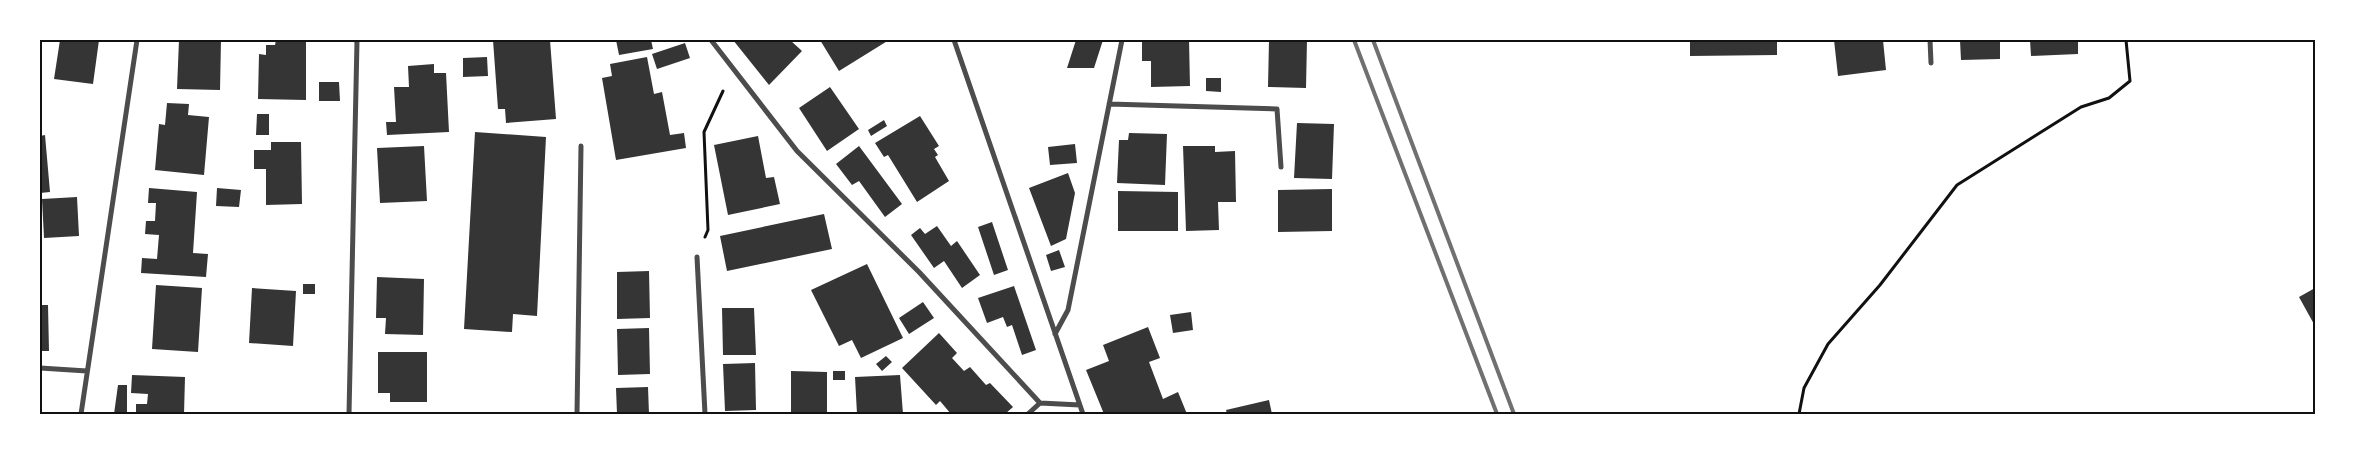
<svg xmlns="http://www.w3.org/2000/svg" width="2355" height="454" font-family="'Zilla Slab',serif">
<rect width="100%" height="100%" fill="#fff"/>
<path fill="#353535" d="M60 40H99L93 84 54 79Z
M179 40H221L220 90 177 89Z
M276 40H306V100L258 99 259 54 266 55V45H275Z
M493 40H550L556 119 506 123 505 109H498Z
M616 40H651L653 49 619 55Z
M733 40H790L802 51 769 85Z
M820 40H889L839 71Z
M1076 40H1103L1094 68H1067Z
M1142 40H1189L1190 86 1151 87V61H1142Z
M1269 40H1307L1306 88 1268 87Z
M1690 40H1777V55L1690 56Z
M1834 40H1883L1886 70 1838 76Z
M1960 40H2000V59L1961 60Z
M2030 40H2078V54L2031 56Z
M685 43 690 58 657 69 652 54Z
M487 57 488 76 463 77V58Z
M647 57 654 94 662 92 670 135 684 133 686 148 616 160 602 78 612 76 610 64Z
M434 64V73H446L449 132 387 135 386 122H396L394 87H409L408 66Z
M1206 78H1221V92L1206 91Z
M319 82H339L340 101H319Z
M830 87 859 129 827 151 799 108Z
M167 103 189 104 188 115 209 117 204 175 155 170 159 124 165 125Z
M257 114H269V135H256Z
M920 116 939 146 934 149 938 155 935 157 949 181 917 202 888 155 884 157 875 143Z
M884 120 887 126 871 136 868 130Z
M1297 123 1334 124 1332 179 1294 178Z
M475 132 546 137 537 316 513 314 512 332 464 329Z
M1129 133 1167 134 1165 185 1117 183 1119 140H1128Z
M45 135 50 192 40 193V136Z
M758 136 766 178 774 177 780 204 728 215 714 145Z
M271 142H301L302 204 266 205V169H254V150H271Z
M1075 144 1077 163 1050 165 1048 147Z
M424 146 427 201 380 203 377 148Z
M859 146 902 204 885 217 859 181 852 185 836 164Z
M1183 146H1215V152L1235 151 1236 202H1218L1219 230 1186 231Z
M1068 173 1075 193 1066 239 1051 246 1029 188Z
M149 188 197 192 193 253 208 254 206 277 141 273 142 258 157 259 159 235 145 234 146 221H155L156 203H148Z
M217 188 241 190 239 207 216 206Z
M1332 189V231L1278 232V190Z
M1118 191 1178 192V231H1118Z
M77 197 79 236 44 238 42 199Z
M824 214 832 249 727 271 720 236Z
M992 222 1008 270 994 275 978 227Z
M937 226 951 246 957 241 980 275 962 288 944 261 934 268 911 235 920 228 925 234Z
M1059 250 1065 267 1051 271 1046 255Z
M867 264 903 338 861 358 852 340 839 346 811 290Z
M649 271 650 318 617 319V272Z
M377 277 424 279 423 335 385 334 386 318H376Z
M303 284H315V294H303Z
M156 285 202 288 198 352 152 349Z
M1014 286 1036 350 1022 355 1012 325 1007 327 1003 317 987 323 978 298Z
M252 288 296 291 293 346 249 343Z
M2315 288V326L2299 297Z
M923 302 934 318 909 334 899 318Z
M40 305H48L49 351H40Z
M722 308H754L756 355H723Z
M1191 312 1193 330 1173 333 1170 315Z
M1148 327 1160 358 1149 362 1163 399 1178 392 1187 414H1104L1086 370 1109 361 1103 345Z
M649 328 650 374 618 375 617 329Z
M939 333 957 353 952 358 964 371 970 367 986 385 990 383 1013 407 1005 414H951L940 401 936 405 902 368Z
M378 352H427V402H390V393H378Z
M886 356 892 362 882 371 876 364Z
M755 363 756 410 725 411 723 364Z
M791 371 827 372V414H791Z
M833 371H845V380H833Z
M132 375 185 377 184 414H136V404H147L148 394 131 393Z
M900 375 903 414H857L855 377Z
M118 385H127V414H114Z
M648 387 649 414H617L616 388Z
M1269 400 1272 414H1227L1226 410Z"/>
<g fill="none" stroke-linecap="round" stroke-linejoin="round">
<path stroke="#111" stroke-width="3" d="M705 237 708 230 704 132 723 91
M1799 414 1804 388 1828 344 1880 285 1957 185 2081 107 2109 98 2130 81 2126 40"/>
<path stroke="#4c4c4c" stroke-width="5" d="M711 40 797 151 919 272 1040 403
M954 40 1083 414
M1930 40 1931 63
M1109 104 1277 109 1281 167
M697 257 705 414
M1055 334 1068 310 1122 40
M40 368 87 371
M81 414 137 40
M349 414 357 41 355 40
M577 414 581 146
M1028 414 1040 403 1080 405"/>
<path stroke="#707070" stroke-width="4" d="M1354 40 1497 414
M1373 40 1514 414"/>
</g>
<rect width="2355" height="454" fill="none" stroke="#ffffff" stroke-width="82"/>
<rect x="41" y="41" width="2273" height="372" fill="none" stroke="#111" stroke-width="2"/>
</svg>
